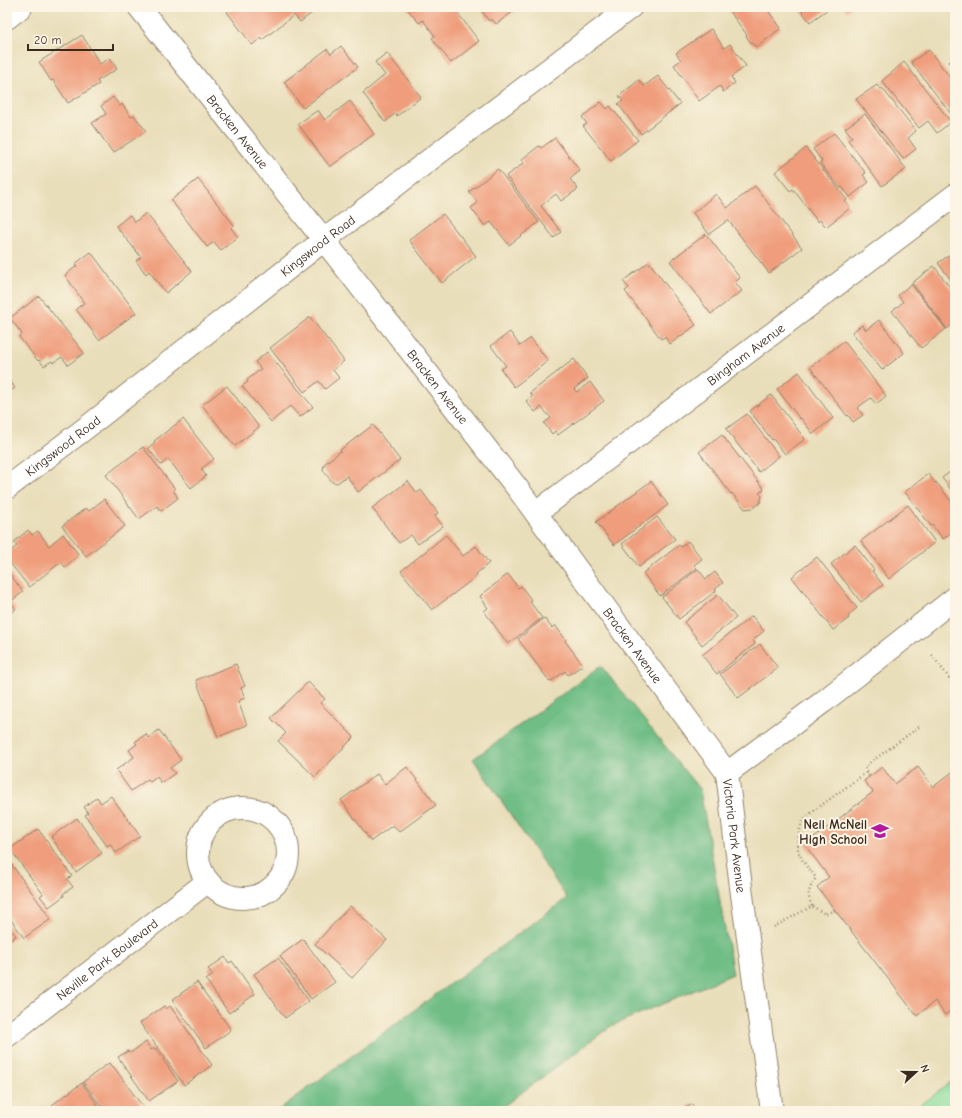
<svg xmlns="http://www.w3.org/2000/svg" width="962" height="1118" font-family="'Comic Neue',sans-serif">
<rect width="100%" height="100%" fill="#fcf5e5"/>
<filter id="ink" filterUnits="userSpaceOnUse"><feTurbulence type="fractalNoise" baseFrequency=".025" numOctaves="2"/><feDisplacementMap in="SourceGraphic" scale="8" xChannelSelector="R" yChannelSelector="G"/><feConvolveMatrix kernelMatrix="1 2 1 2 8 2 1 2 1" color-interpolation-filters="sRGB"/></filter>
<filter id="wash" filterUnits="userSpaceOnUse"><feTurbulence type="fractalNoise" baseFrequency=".012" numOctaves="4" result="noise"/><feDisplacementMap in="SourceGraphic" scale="16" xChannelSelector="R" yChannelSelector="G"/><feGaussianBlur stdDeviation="0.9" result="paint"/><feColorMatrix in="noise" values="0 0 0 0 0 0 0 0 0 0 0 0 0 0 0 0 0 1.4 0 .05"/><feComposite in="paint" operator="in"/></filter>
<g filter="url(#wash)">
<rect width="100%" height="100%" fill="#e9deba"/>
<path fill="#8bde9f" stroke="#63845e" d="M955 1079V1111H913Z"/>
<path fill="#70bd86" stroke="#567452" d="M601 666 700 790 733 974 611 1026 497 1111H277L567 898 473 759Z"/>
<g id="blocks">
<path fill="#ef9d7c" d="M233 7H320L300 22 294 15 262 40 261 38 252 45 227 12Z
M406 7H453L479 41 451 63 432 38 435 36 423 20 419 23Z
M479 7H516L517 9 496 24 492 19 489 21Z
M728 7H765L781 28 757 47 751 43 746 36 747 35 727 8Z
M798 7H831L810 22Z
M844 7H852L847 11Z
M711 29 724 48 730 44 746 66 731 77 735 83 723 92 720 86 699 101 674 65 681 60 676 53Z
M82 35 100 64 110 58 117 69 97 81 99 84 68 103 53 80 51 81 39 62Z
M341 46 358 67 303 108 284 82 327 49 331 54Z
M929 50 955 84V119L911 62Z
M387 53 421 97 397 116 396 113 385 122 363 93 385 75 375 62Z
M955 57V76L951 71 954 69 949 62Z
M904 62 951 122 937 133 928 121 919 128 882 81Z
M658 76 680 104 641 134 618 104 623 101 619 96 639 80 644 86Z
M877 85 880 89 882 88 916 131 908 138 916 149 903 159 856 99Z
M113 97 120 106 122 104 131 117 134 115 146 131 113 153 92 123 106 114 101 106Z
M350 101 374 134 330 167 298 124 318 110 325 120Z
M601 102 607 109 610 106 638 140 611 161 583 126 587 124 582 117Z
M865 114 906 169 882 186 848 140 852 137 845 128Z
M834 133 866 173 863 175 869 182 850 197 842 187 840 188 820 163 822 161 813 149Z
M555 138 580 171 570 179 578 189 561 201 556 194 541 206 561 232 554 238 506 176 524 163 521 160 539 146 541 148Z
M806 148 847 200 845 201 850 208 826 227 820 220 818 222 793 189 790 191 775 172Z
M498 169 539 222 509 245 491 222 485 226 471 208 478 203 469 192Z
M198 179 234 225 231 228 238 237 221 250 214 242 207 247 171 200Z
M755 186 802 248 769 273 728 220 709 234 693 213 716 194 727 208Z
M146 213 192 271 166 293 149 271 146 274 136 261 141 257 116 226 130 215 135 222Z
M443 214 476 256 442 283 409 240Z
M706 234 740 278 735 282 742 291 711 314 670 261Z
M955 251V285L938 263Z
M91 252 136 313 99 340 76 309 84 303 65 275 77 266 75 264Z
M649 262 696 325 670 344 665 337 661 339 625 291 629 288 623 281Z
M934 266 955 294V323L947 329 912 283Z
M911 284 946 329 921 348 892 311 903 302 898 295Z
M39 296 84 353 68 365 62 357 53 363 52 361 44 366 39 360 38 361 19 337 22 334 10 318Z
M310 317 344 361 333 370 339 378 325 389 319 381 304 392 270 348Z
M879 320 904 353 882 370 852 332 862 325 866 330Z
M510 332 520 346 531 338 548 361 514 387 501 369 506 366 491 346Z
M844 341 886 396 876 404 871 398 857 408 863 415 853 422 848 415 847 416 810 367Z
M267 352 313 407 300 417 290 406 271 422 242 386 248 382 247 380 261 369 255 362Z
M574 359 588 378 574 389 577 392 590 382 604 401 558 435 555 431 552 434 544 423 551 418 541 407 535 412 526 401 533 396 530 393Z
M799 372 833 418 813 434 801 418 800 419 777 389Z
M7 376 15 388 7 393Z
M227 386 259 427 235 446 202 405Z
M771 395 805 439 785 454 773 439 772 440 750 411Z
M747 414 779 456 759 472 726 429Z
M183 419 214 459 201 469 206 476 191 488 168 459 161 465 148 448 155 442 154 441Z
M373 425 400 460 358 492 347 476 337 483 332 482 323 470 324 464 341 451 340 450Z
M722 435 764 489 759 493 762 496 760 503 753 508 745 509 732 493 731 494 699 452Z
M143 447 175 489 173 490 178 498 161 511 157 506 139 519 106 475Z
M955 468V495L942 478Z
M928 474 935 483 936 482 955 506V530L943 539 932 525 931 526 905 492Z
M408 481 417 493 421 490 438 513 435 516 443 526 418 544 411 535 399 543 372 508Z
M651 481 668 505 614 545 596 522Z
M104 499 125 526 86 556 62 526 86 508 89 511Z
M908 505 935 542 889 579 861 541Z
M657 517 675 539 639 567 622 544Z
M28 530 32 535 38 531 49 546 63 534 79 555 65 567 61 562 29 587 7 559V554L17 546 14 542Z
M446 535 463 556 476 546 489 563 476 574 477 576 432 610 401 571Z
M688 541 702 559 694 565 697 568 660 596 643 573 679 545 681 547Z
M855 545 874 570 872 571 883 585 861 602 831 564Z
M817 557 857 608 848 616 849 618 833 630 792 577Z
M698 569 706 579 715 572 723 583 715 589 716 591 679 619 662 597Z
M7 570 23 592 10 602 16 609 7 616Z
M508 574 518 588 521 586 532 601 530 602 542 618 508 644 484 611 488 608 480 596Z
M718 595 736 618 702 645 684 622Z
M752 616 764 631 753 640 755 644 717 674 702 655Z
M544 618 552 628 555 625 566 640 565 641 583 665 568 675 565 671 550 682 518 639Z
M760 644 778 668 738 698 720 674Z
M236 664 245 686 241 688 245 698 238 701 247 725 218 737 196 680Z
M308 682 325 699 320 703 354 737 315 777 278 741 286 733 271 718Z
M159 730 181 760 170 768 175 773 161 783 157 777 150 782 148 779 131 791 116 770 134 757 129 750 137 744 135 742 146 734 148 738Z
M407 767 436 805 399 832 393 825 371 841 341 800 377 774 385 784Z
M882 767 895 784 918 767 933 787 955 770V1007L945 1015 935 1001 917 1016 817 887 829 877 805 845 873 792 864 781Z
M111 796 140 836 116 853 110 844 107 846 85 815 88 813 84 807 97 797 101 803Z
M77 818 102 853 76 872 51 837Z
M38 829 72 876 67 879 73 887 63 894 64 896 49 907 40 896 43 894 10 849Z
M12 865 51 919 24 938 7 914V869Z
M350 906 387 940 352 978 315 944Z
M7 924 16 936 7 943Z
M303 939 335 982 311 999 280 956Z
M225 957 229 963 232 961 255 994 229 1013 206 980 213 975 208 969Z
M278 958 309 1001 285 1018 254 974Z
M197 982 231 1030 206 1048 172 1000Z
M164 1006 166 1009 170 1006 212 1065 184 1085 140 1023Z
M146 1042 151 1050 155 1048 178 1081 149 1101 118 1057 128 1051 130 1053Z
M109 1063 112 1067 113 1066 146 1111H105L83 1082Z
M82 1083 102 1111H56L52 1105Z
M692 1104 696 1111 700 1108 702 1111H682Z"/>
</g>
</g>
<g filter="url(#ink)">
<use href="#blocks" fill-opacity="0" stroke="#92846c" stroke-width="1"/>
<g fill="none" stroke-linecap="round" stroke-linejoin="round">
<g stroke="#92846c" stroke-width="24">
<g id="street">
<path id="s1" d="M139 7 324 240 518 489 727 773 742 895 772 1111"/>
<path d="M7 18 21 7"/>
<path id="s2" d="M7 488 91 424 324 240 631 7"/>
<path id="s3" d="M536 513 955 195"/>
<path d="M727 773 823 702 955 598"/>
<circle cx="243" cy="853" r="45"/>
<path id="s4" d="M7 1036 207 882"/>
</g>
</g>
<path stroke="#92846c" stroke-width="2.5" stroke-dasharray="1 3" stroke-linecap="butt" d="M932 655 955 686
M869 776 865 770 868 764 919 727
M812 906C806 893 809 889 816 878 805 862 794 856 799 835 800 826 802 822 808 815L867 772
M774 927 812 906 825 914 835 910"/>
<use href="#street" stroke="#fff" stroke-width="22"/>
</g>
</g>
<defs>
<g id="school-bare" transform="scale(1.38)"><path d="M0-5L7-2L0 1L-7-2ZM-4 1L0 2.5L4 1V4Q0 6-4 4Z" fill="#b5179e" stroke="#fcf5e5" stroke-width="2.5" paint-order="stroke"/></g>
</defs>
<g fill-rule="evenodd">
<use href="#school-bare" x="880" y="831"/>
</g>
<g text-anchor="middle" stroke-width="4" stroke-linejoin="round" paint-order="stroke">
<g font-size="13" fill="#3b2a1e" stroke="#fcf5e5">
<text dy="5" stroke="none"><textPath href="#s1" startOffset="159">Bracken Avenue</textPath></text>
<text dy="5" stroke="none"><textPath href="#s2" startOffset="394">Kingswood Road</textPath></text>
<text dy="5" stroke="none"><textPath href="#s3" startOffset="263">Bingham Avenue</textPath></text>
<text dy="5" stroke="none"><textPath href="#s1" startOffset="483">Bracken Avenue</textPath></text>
<text dy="5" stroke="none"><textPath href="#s2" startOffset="70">Kingswood Road</textPath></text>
<text dy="5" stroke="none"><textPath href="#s1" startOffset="807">Bracken Avenue</textPath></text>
<text dy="5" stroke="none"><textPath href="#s1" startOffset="1029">Victoria Park Avenue</textPath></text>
<text dy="5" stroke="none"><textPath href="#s4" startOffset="126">Neville Park Boulevard</textPath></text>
</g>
<g font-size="13" font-weight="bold" fill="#3b2a1e" stroke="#fcf5e5" text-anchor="end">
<text x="867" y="829">Neil McNeil<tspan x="867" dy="15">High School</tspan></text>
</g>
</g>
<rect width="962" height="1118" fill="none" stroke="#fcf5e5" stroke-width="24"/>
<g transform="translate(916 1072) rotate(69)" stroke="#fcf5e5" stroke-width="3" paint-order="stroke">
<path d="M0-3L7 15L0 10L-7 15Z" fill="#3b2a1e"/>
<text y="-6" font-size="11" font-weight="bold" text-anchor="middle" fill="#3b2a1e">N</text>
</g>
<path d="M28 44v6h85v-6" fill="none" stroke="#3b2a1e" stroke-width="2"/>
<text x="34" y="44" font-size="12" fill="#3b2a1e" stroke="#fcf5e5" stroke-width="3" paint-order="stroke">20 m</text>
</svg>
